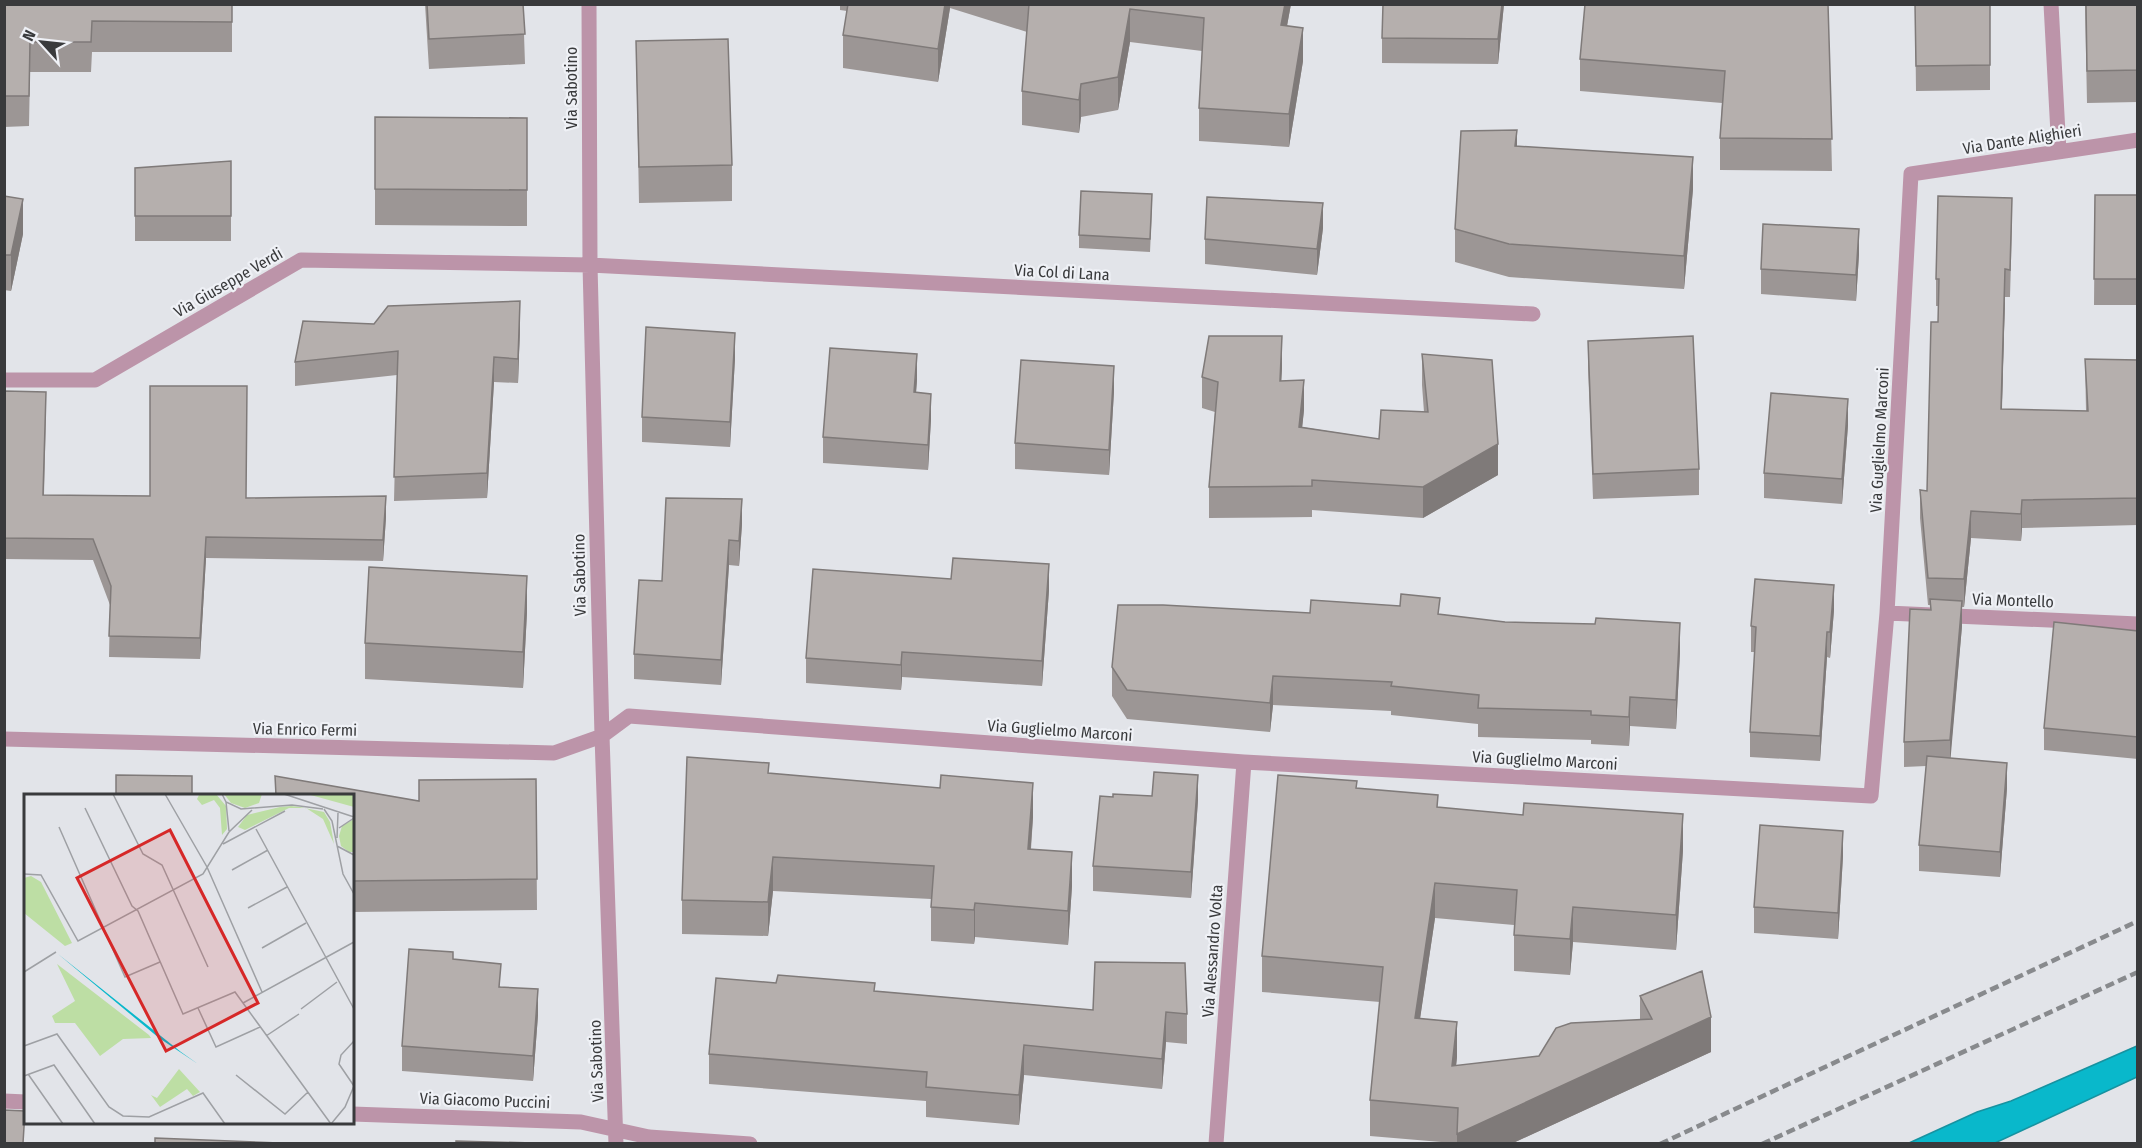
<svg xmlns="http://www.w3.org/2000/svg" width="2142" height="1148" font-family="'Fira Sans Condensed',sans-serif">
<rect width="100%" height="100%" fill="#e2e4e9"/>
<path fill="#09b8cb" stroke="#1792a0" stroke-width="1.5" d="M2137 1046V1077L1995 1143H1909L1977 1112 2011 1101Z"/>
<g fill="none" stroke-linecap="round" stroke-linejoin="round">
<path stroke="#bc94a9" stroke-width="15" d="M589 4 590 265 602 736 616 1144
M2051 4 2059 152
M4 380H95L301 260 590 265 1533 314
M1887 613 2138 624
M4 739 554 753 602 736 629 716 1244 762 1871 796 1887 613 1911 174 2138 140
M4 1101 26 1102
M352 1114 581 1122 649 1137 750 1144
M1216 1144 1244 762"/>
<path stroke="#888a8d" stroke-width="4.5" stroke-dasharray="9 4.5" stroke-linecap="butt" d="M1660 1144 2138 921
M1762 1144 2138 972"/>
</g>
<path fill="#9c9695" d="M4 4H232V52H92L91 72H30L29 126 4 127Z
M425 4H523L525 64 429 69Z
M840 4H1291L1287 26 1303 61 1289 147 1199 141V108L1202 51 1130 42 1118 110 1081 117 1079 133 1022 125V91L1027 32 950 8 938 82 843 68V35L847 11 840 10Z
M1504 4 1498 64 1382 63V38Z
M1828 4 1832 171 1720 170V138L1722 103 1580 91V59Z
M1915 4H1990V90L1916 91Z
M2085 4H2138V102L2087 103Z
M636 41 732 165V201L639 203Z
M375 117 527 118V226L375 225Z
M1517 146 1693 189 1684 289 1509 277 1455 262V229Z
M231 161V241H135V168Z
M2095 195H2138V305H2094Z
M4 196 23 234 11 291 4 290Z
M1152 208 1150 252 1079 248V235Z
M2012 225 2010 297H2005L2002 409 2086 411 2085 359 2138 360V525L2022 528 2021 541 1971 538 1964 607H1962V626L1950 758 2007 788 2000 877 1919 871V845L1926 766 1904 767V742L1930 610V605H1928L1920 518V490L1927 491 1938 322V306H1936V279Z
M1323 228 1317 275 1205 264V239Z
M1859 254 1856 301 1761 294V269Z
M374 324 520 326 518 383 494 382 487 498 394 501 397 375 295 386V362Z
M1588 341 1699 469V495L1593 499 1588 366Z
M1422 354 1498 475 1423 518 1312 510V517L1209 518V487L1215 412 1202 408V377L1282 367 1281 381 1304 410 1302 427 1379 439 1424 412 1422 385Z
M735 358 730 447 642 442V417Z
M917 380 916 392 931 419 928 470 823 463V437Z
M1114 391 1109 475 1015 469V443Z
M46 413 44 495 246 498 386 517 383 561 206 558 200 659 109 657 110 605 93 560 4 559V426Z
M1848 425 1842 504 1764 498V473Z
M742 524 739 566 729 565 721 685 634 679V654L662 581Z
M1049 590 1042 686 902 677 901 690 806 683V658Z
M1834 610 1830 658 1827 657 1820 761 1750 757V732L1755 652H1751V626Z
M527 612 523 688 365 679V643Z
M1310 613 1440 614 1680 652 1676 729 1630 726 1629 746 1591 744V740L1478 737V724L1391 715V711L1273 705 1270 732 1127 719 1112 696V667Z
M2138 631V759L2044 750V728Z
M769 774 1033 817 1031 849 1072 886 1068 945 975 937 974 944 931 941V899L773 891 768 936 682 934V900Z
M275 776 419 801 536 779 537 910 352 912V795H275Z
M1357 788 1438 807 1683 850 1676 950 1573 942 1570 975 1514 971V925L1435 918 1420 1018 1457 1057 1456 1066 1539 1056 1640 1019V996L1711 1052 1513 1143H1453L1370 1136V1100L1380 1002 1262 992V956Z
M1152 796 1198 800 1191 898 1093 891V866L1113 797Z
M1843 856 1838 939 1754 933V907Z
M453 960 501 987 538 1015 533 1081 402 1071V1046Z
M1095 962 1187 1014V1044L1166 1042 1162 1089 1024 1075 1019 1125 926 1117V1101L709 1084V1054L875 991 1093 1010Z"/>
<path fill="#7f7a79" d="M945 4H950V8L938 82V49Z
M1285 4H1291L1281 58V25Z
M1502 4H1504L1498 64V39Z
M1130 9V42L1118 110V77Z
M1303 28V61L1289 147V114Z
M1081 84V117L1079 133V100Z
M1517 130V163L1515 146Z
M1693 157V189L1684 289V256Z
M23 199V234L11 291V255Z
M1323 203V228L1317 275V249Z
M1859 229V254L1856 301V275Z
M2005 269V297L2001 437V409Z
M520 301V326L518 383V359Z
M735 333V358L730 447V422Z
M1282 336V367L1280 412V381Z
M917 354V380L914 418V392Z
M494 357V382L487 498V473Z
M1114 366V391L1109 475V450Z
M1304 380V410L1299 458V427Z
M931 394V419L928 470V445Z
M1848 399V425L1842 504V479Z
M1498 444V475L1423 518V487Z
M386 496V517L383 561V540Z
M742 499V524L739 566V541Z
M2022 500V528L2021 541V514Z
M1971 511V538L1964 607V579Z
M206 537V558L200 659V638Z
M729 540V565L721 685V660Z
M1049 564V590L1042 686V661Z
M527 576V612L523 688V652Z
M1834 585V610L1830 658V632Z
M1962 601V626L1950 765V740Z
M1680 623V652L1676 729V700Z
M1827 632V657L1820 761V736Z
M902 652V677L901 690V665Z
M1273 676V705L1270 732V703Z
M1630 697V726L1629 746V717Z
M2007 763V788L2000 877V852Z
M1198 775V800L1191 898V872Z
M1033 783V817L1028 883V849Z
M1683 814V850L1676 950V915Z
M1843 831V856L1838 939V913Z
M1072 852V886L1068 945V911Z
M773 857V891L768 936V902Z
M1435 883V918L1415 1053V1018Z
M975 903V937L974 944V910Z
M1573 907V942L1570 975V939Z
M538 989V1015L533 1081V1056Z
M1166 1012V1042L1162 1089V1059Z
M1711 1017V1052L1513 1143H1457V1134Z
M1457 1022V1057L1452 1102V1066Z
M1024 1045V1075L1019 1125V1095Z"/>
<path fill="#b5afad" stroke="#7f7a79" stroke-width="1.5" d="M4 4H232V22L92 21 91 42H30L29 96H4Z
M427 4H523L525 34 429 39Z
M848 4H945L938 49 843 35Z
M1029 4H1285L1281 25 1303 28 1289 114 1199 108 1204 18 1130 9 1118 77 1081 84 1079 100 1022 91Z
M1383 4H1502L1498 39 1382 38Z
M1585 4H1828L1832 139 1720 138 1725 71 1580 59Z
M1915 4H1990V65L1916 66Z
M2086 4H2138V70L2087 71Z
M728 39 732 165 639 167 636 41Z
M375 117 527 118V190L375 189Z
M1517 130 1515 146 1693 157 1684 256 1509 244 1455 229 1461 131Z
M231 161V216H135V168Z
M1081 191 1152 194 1150 239 1079 235Z
M2095 195H2138V279H2094Z
M4 196 23 199 11 255H4Z
M1938 196 2012 198 2010 270 2005 269 2001 409 2088 411 2085 359 2138 360V498L2022 500 2021 514 1971 511 1964 579 1928 578 1920 490 1927 491 1931 322H1938L1939 279H1936Z
M1207 197 1323 203 1317 249 1205 239Z
M1763 224 1859 229 1856 275 1761 269Z
M520 301 518 359 494 357 487 473 394 477 398 351 295 362 303 321 374 324 388 306Z
M646 327 735 333 730 422 642 417Z
M1209 336H1282L1280 381 1304 380 1299 427 1379 439 1381 410 1428 412 1422 354 1492 360 1498 444 1423 487 1312 480V486L1209 487 1218 382 1202 377Z
M1693 336 1699 469 1593 474 1588 341Z
M830 348 917 354 914 392 931 394 928 445 823 437Z
M1021 360 1114 366 1109 450 1015 443Z
M150 386H247L246 498 386 496 383 540 206 537 200 638 109 636 111 586 93 539 4 538 5 391 46 392 43 495 150 496Z
M1771 393 1848 399 1842 479 1764 473Z
M666 498 742 499 739 541 729 540 721 660 634 654 639 580 662 581Z
M953 558 1049 564 1042 661 902 652 901 665 806 658 813 569 951 579Z
M369 567 527 576 523 652 365 643Z
M1755 579 1834 585 1830 632H1827L1820 736 1750 732 1756 627 1751 626Z
M1401 594 1440 598 1438 614 1505 622 1595 624 1596 618 1680 623 1676 700 1630 697 1629 717 1591 715V711L1478 708 1479 695 1391 686 1392 682 1273 676 1270 703 1127 690 1112 667 1118 605H1163L1310 613 1311 600 1400 606Z
M1930 599 1962 601 1950 740 1904 742 1910 609 1931 610Z
M2054 622 2138 631V737L2044 728Z
M1927 756 2007 763 2000 852 1919 845Z
M687 757 769 763 768 773 940 788 941 775 1033 783 1028 849 1072 852 1068 911 975 903 974 910 931 907 934 866 773 857 768 902 682 900Z
M1154 772 1198 775 1191 872 1093 866 1100 796 1113 797V794L1152 796Z
M116 775 192 776V795H116Z
M1278 775 1357 781 1356 788 1438 795 1437 807 1523 815 1524 803 1683 814 1676 915 1573 907 1570 939 1514 935 1517 890 1435 883 1415 1018 1457 1022 1452 1066 1539 1056 1556 1028 1571 1023 1652 1019 1640 996 1702 971 1711 1017 1457 1134 1458 1108 1370 1100 1383 967 1262 956Z
M275 776 419 801V780L536 779 537 879 352 881V795H276Z
M1760 825 1843 831 1838 913 1754 907Z
M409 949 453 952V959L501 964 499 987 538 989 533 1056 402 1046Z
M1095 962 1185 963 1187 1014 1166 1012 1162 1059 1024 1045 1019 1095 926 1087 927 1072 709 1054 716 978 776 983 778 975 875 983 874 991 1093 1010Z
M4 1110 25 1111 23 1143H4Z
M155 1138 279 1143H155Z
M456 1141 534 1143H456Z"/>
<g text-anchor="middle" stroke-width="4.5" stroke-linejoin="round" paint-order="stroke">
<g font-size="16" fill="#393a3c" stroke="#eff1f6">
<text transform="translate(571 88) rotate(-90)" y="6">Via Sabotino</text>
<text transform="translate(2022 139) rotate(-9)" y="6">Via Dante Alighieri</text>
<text transform="translate(1062 272) rotate(3)" y="6">Via Col di Lana</text>
<text transform="translate(228 282) rotate(-30)" y="6">Via Giuseppe Verdi</text>
<text transform="translate(1879 440) rotate(-87)" y="6">Via Guglielmo Marconi</text>
<text transform="translate(579 575) rotate(-91)" y="6">Via Sabotino</text>
<text transform="translate(2013 600) rotate(2)" y="6">Via Montello</text>
<text transform="translate(305 729) rotate(1)" y="6">Via Enrico Fermi</text>
<text transform="translate(1060 730) rotate(4)" y="6">Via Guglielmo Marconi</text>
<text transform="translate(1545 760) rotate(3)" y="6">Via Guglielmo Marconi</text>
<text transform="translate(1212 951) rotate(-86)" y="6">Via Alessandro Volta</text>
<text transform="translate(596 1061) rotate(-92)" y="6">Via Sabotino</text>
<text transform="translate(485 1100) rotate(2)" y="6">Via Giacomo Puccini</text>
</g>
</g>
<g transform="translate(24 794)">
<rect width="330" height="330" fill="#e2e4e9"/>
<path d="M192 0 202 12 203 35 198 41 196 14 190 6 178 11 173 5 175 1ZM200 0H238L235 9 221 14 207 9ZM283 0H330V13ZM256 13 267 12 276 13 300 18 306 28 310 50 299 25 282 14H265L221 36 214 33 223 21ZM330 25V58H325L317 52 315 42 318 32ZM7 82 17 88 48 149 41 152 0 119V84ZM33 170 125 241 127 244 99 245 76 262 51 229H31L28 222 51 207ZM155 275 176 298 169 302 163 295 136 313 127 301 133 304Z" fill="#bddea4"/>
<path d="M34 160 157 258 174 270 135 244Z" fill="#09b8cb"/>
<path fill="none" stroke="#9ea0a4" stroke-width="1.5" d="M89 0 119 60 138 71 184 173M141 0 183 73 238 198M198 0 202 8 217 15 268 11 299 15M260 0 330 23M202 8 205 37M61 14 108 112 114 117 159 220 211 198 307 330M300 15 308 27 319 80 330 100M35 33 101 183 136 168M315 34 330 24M232 35 330 215M313 44 314 19M199 50 261 17M313 52 330 61M208 76 244 56M0 80 17 81 54 147 179 80 205 38 228 16M224 114 263 93M238 154 282 129M0 178 32 158M219 209 330 148M174 214 192 253 236 233M277 215 313 188M242 242 275 220M330 247 317 261 315 270 330 292M0 252 33 240 85 313 99 322 125 323 179 299 201 330M4 280 39 330M212 281 261 320 284 298M0 282 30 271 71 330M307 330 321 313 330 292"/>
<path fill="#d62828" fill-opacity="0.15" stroke="#d62828" stroke-width="3" d="M146 36 234 209 142 257 53 84Z"/>
<rect width="330" height="330" fill="none" stroke="#393a3c" stroke-width="3"/>
</g>
<rect width="2142" height="1148" fill="none" stroke="#393a3c" stroke-width="12"/>
<g transform="translate(42 42) rotate(297)" stroke="#eff1f6" stroke-width="4.5" paint-order="stroke">
<path d="M0-4.5L10 22L0 15L-10 22Z" fill="#393a3c"/>
<text y="-9" font-size="16" font-weight="bold" text-anchor="middle" fill="#393a3c">N</text>
</g>
</svg>
